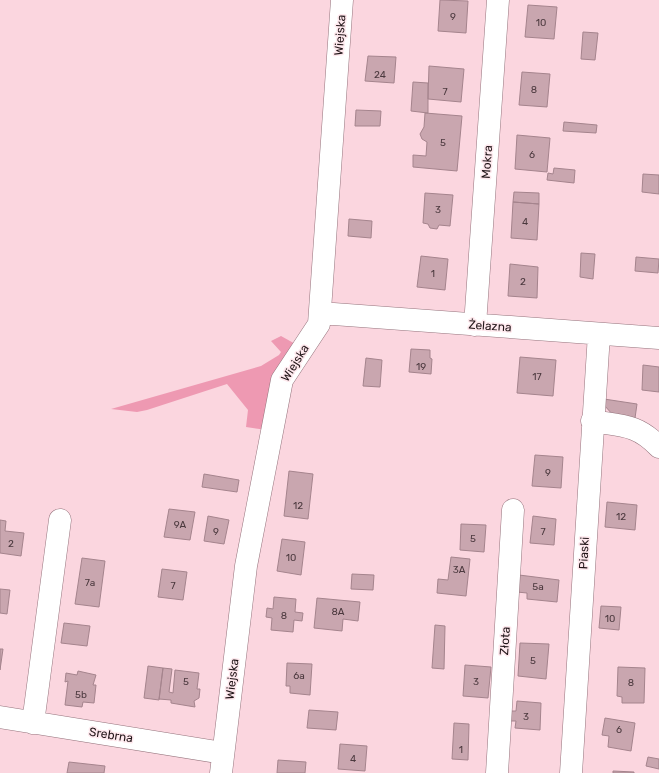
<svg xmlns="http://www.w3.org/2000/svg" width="659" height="773" font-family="Rubik,sans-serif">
<rect width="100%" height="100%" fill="#fbd6df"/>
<path fill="#ee99b2" d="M281 336 299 346 267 430 246 427 248 410 227 384 147 410 137 412 111 409 261 366 279 355 281 352 271 341Z"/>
<path fill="#c9a6af" stroke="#a5848d" d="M440 0 468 1 466 33 438 31Z
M528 5 557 7 554 39 525 37Z
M583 32 598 33 595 60 581 59Z
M368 56 396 57 394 83 365 81Z
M429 66 464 69 461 102 428 99Z
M522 72 550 74 547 107 519 105Z
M413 82 428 83V113L411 111Z
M356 110 381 111 380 126H355Z
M425 113 462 116 457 171 413 167V155L426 156 427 142 422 139 420 134 424 127Z
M564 122 597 125 596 133 563 131Z
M517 135 550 138 547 172 515 169Z
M554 168 575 170 574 183 547 180 548 173 553 174Z
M643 174 659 175V194L642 192Z
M514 192 539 193V204L513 202Z
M425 193 453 195 450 226 439 225 437 229 430 228 428 224 423 223Z
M513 202 539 204 537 240 511 238Z
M349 219 372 221 371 238 348 236Z
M581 253 595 254 593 279 580 277Z
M421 256 448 259 445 290 417 287Z
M636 257 659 259 658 273 635 271Z
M510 264 538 267 537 298 508 296Z
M411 349 430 350V358L432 359 431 374 409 372Z
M520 357 556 360 553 396 517 393Z
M366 358 382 360 380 387 363 386Z
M643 365 659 367V392L642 390Z
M604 399 637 404 635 418 613 415 604 405Z
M535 455 563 457 561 488 532 486Z
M289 471 313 474 308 519 284 516Z
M204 474 239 480 237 492 202 487Z
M607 502 637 505 635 530 605 527Z
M169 509 195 512 190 540 164 537Z
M208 516 229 520 224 544 204 541Z
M533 516 556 519 554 545 530 543Z
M0 520 6 521 5 531 24 533 21 556 0 553Z
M461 524 486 525 484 552 460 550Z
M282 539 305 542 301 575 277 571Z
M451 557 470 559 466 596 437 593 438 579 448 580Z
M82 558 105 561 99 607 75 604Z
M162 569 187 572 183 600 158 597Z
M352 574 374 575 373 590 351 589Z
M519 575 559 580 557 602 527 599V593L517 592Z
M0 589 10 590 7 614 0 613Z
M274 597 296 599 295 612 303 613 302 621 294 620 293 632 271 630 272 618 266 617 267 608 273 609Z
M317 598 360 602 358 621 343 619 342 631 314 628Z
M601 606 621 607 619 630 599 628Z
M64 623 90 626 87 646 61 643Z
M435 625 445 626 444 669 432 668Z
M520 643 549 644 546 679 518 676Z
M0 649H3L0 670Z
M287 663 312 664 310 695 290 693V686H286Z
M465 665 491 667 488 698 463 696Z
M148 666 163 668 159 700 144 698Z
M618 667 645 668 644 703H622V697L617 696Z
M163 668 172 669 169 692 173 693 175 670 199 673 197 689H200L199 698 194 701 195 707 171 703V700L159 699Z
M78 671 96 675 93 685H96L94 703 83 702 82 707 65 705 68 681 65 682 66 673 77 675Z
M517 701 541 703 540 730 515 728 516 721H510L511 711H516Z
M309 710 338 712 336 730 307 728Z
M605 718 635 723 631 751 608 747 609 736 602 735Z
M454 723 469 724 468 760 452 759Z
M340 744 367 746 365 771 338 769Z
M648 757 659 759V769L646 766Z
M278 760 306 762 305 773H277Z
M69 762 105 766 104 773H67Z
M613 771 634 772V773H613Z"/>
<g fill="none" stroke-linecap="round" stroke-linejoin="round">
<g stroke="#95747d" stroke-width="23">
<path id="minor" d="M320 313 659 338
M475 325 498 0
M592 421C622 426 637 424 659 447
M0 717 223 753
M33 723 60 520
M221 773 246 566 282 380 319 324 342 0
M497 773 513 510
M571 773 599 334"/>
</g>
<use href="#minor" stroke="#fff" stroke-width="22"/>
</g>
<g text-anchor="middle" stroke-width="3" stroke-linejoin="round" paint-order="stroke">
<g font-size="10" fill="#4b393e">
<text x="453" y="20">9</text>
<text x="541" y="26">10</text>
<text x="380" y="78">24</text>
<text x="534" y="93">8</text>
<text x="445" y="95">7</text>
<text x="443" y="146">5</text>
<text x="532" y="158">6</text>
<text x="438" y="213">3</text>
<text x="525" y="225">4</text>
<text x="433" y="277">1</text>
<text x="523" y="285">2</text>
<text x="421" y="370">19</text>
<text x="537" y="380">17</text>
<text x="548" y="476">9</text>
<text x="298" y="509">12</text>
<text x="621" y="520">12</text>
<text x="180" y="528">9A</text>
<text x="216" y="535">9</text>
<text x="543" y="535">7</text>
<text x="473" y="542">5</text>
<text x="11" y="547">2</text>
<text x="291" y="561">10</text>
<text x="459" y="573">3A</text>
<text x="90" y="586">7a</text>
<text x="173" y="589">7</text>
<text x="538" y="590">5a</text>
<text x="338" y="615">8A</text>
<text x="284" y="619">8</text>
<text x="610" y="622">10</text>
<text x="533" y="664">5</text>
<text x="299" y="679">6a</text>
<text x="186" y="685">5</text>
<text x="476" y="685">3</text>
<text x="631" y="686">8</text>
<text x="81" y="698">5b</text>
<text x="526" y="720">3</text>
<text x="619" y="733">6</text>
<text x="461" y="753">1</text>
<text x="353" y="762">4</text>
</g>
<g font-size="12" fill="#211518" stroke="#fee8ed">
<text transform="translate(340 35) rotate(-86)" y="4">Wiejska</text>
<text transform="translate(487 162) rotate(-86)" y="4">Mokra</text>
<text transform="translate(490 326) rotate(4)" y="4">Żelazna</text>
<text transform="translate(295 363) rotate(-58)" y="4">Wiejska</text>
<text transform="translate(584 553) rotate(-87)" y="4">Piaski</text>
<text transform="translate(505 641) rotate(-86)" y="4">Złota</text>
<text transform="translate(232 679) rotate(-83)" y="4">Wiejska</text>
<text transform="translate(111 735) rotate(9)" y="4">Srebrna</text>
</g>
</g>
</svg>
